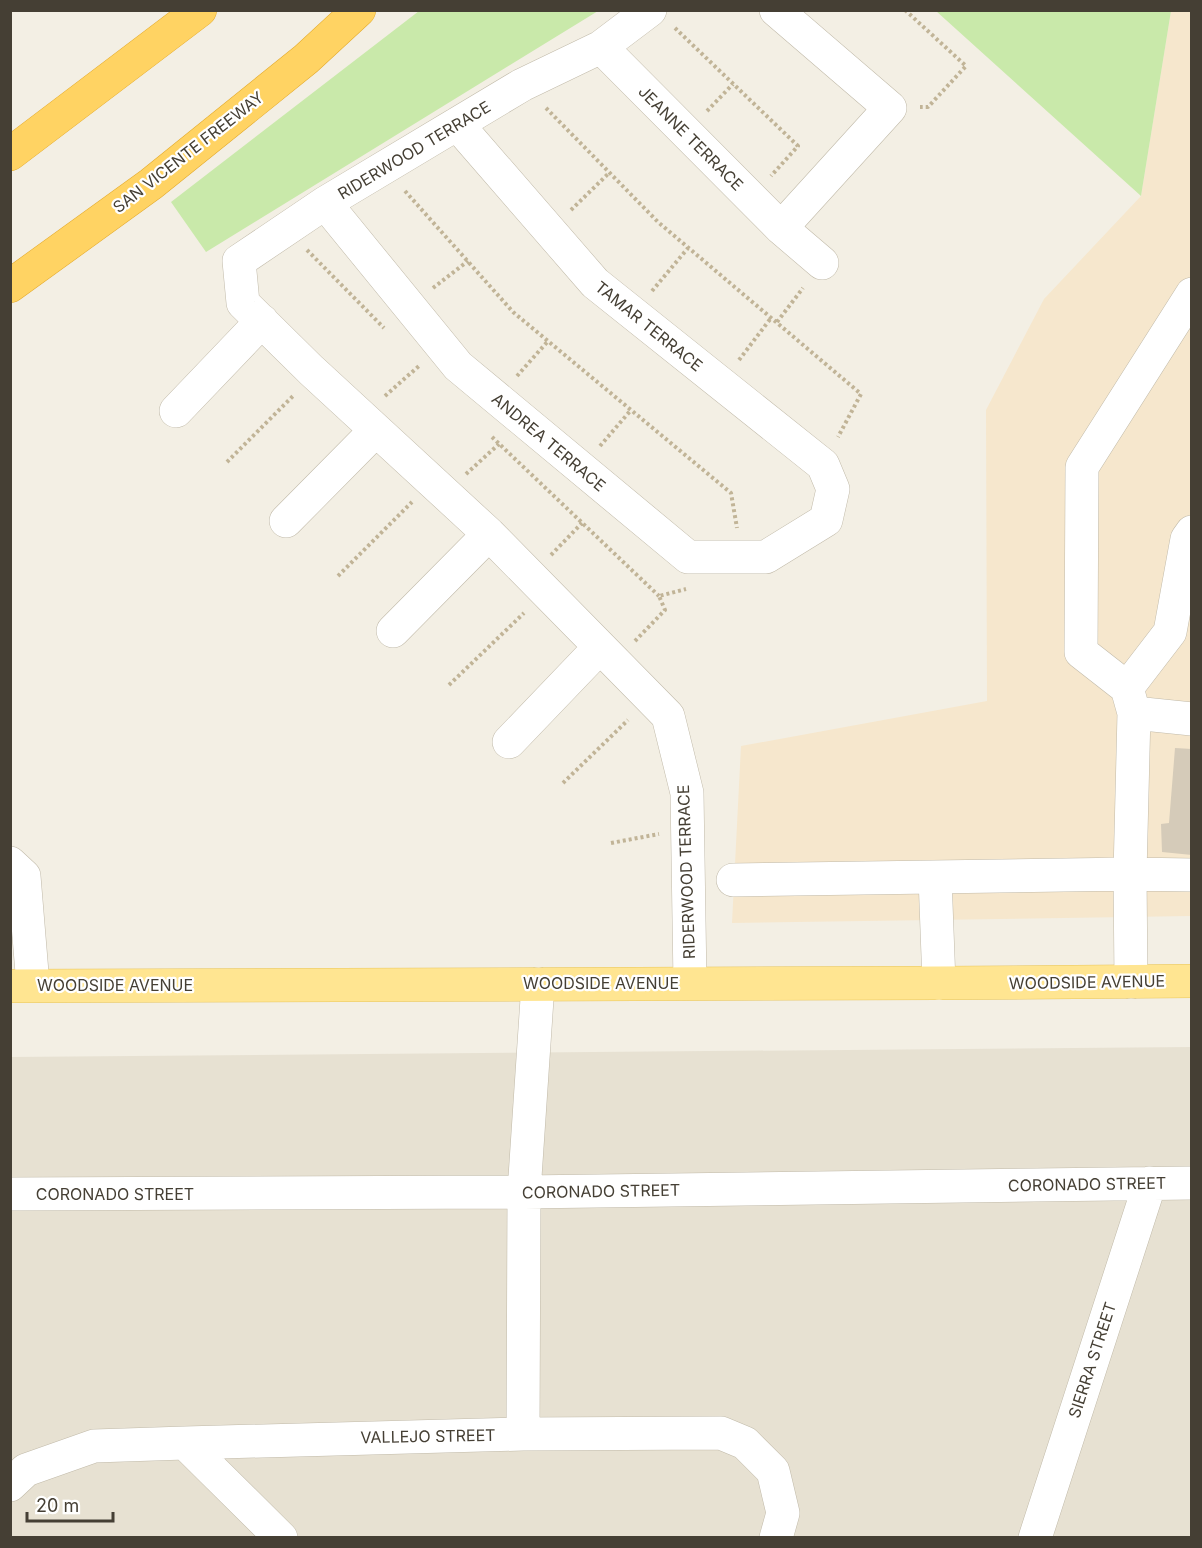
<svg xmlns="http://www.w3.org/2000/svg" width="1202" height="1548" font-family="Inter,sans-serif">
<rect width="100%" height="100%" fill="#f3efe4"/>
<path fill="#e7e1d2" d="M1191 1047V1537H11L10 1057Z"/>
<path fill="#f6e7cd" d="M1171 11H1191V916L732 923 741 746 987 701 986 410 1044 299 1141 196Z"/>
<path fill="#c9e9aa" d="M419 11H598L206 252 171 202Z
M936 11H1171L1141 196Z"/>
<path fill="#d5cbb9" d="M1175 748 1192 749V855L1162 852 1161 824 1169 823Z"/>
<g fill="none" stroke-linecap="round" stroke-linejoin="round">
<g stroke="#c1baa9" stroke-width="34">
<path id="minor" d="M650 10 601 47 522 85 325 203 239 261 243 303 311 370 489 534 668 716 687 793 690 983
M601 47 781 228 890 108 776 10
M325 203 458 366 688 557H766L826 520 833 489 823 465 595 283 457 124
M781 228 822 263
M176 411 262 321
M286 521 376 430
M393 631 489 534
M1127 688 1170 632 1187 539 1192 532
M1134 713 1192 719
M509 742 600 647
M10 863 24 876 33 985
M935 877 939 983
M733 880 1130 874 1192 875
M1131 982 1130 874 1134 713 1127 688 1081 652 1082 467 1192 294
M10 1194 524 1192 1192 1183
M523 1434 524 1192 538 984
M185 1443 281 1538
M10 1485 26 1470 94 1446 185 1443 523 1434 721 1433 745 1443 773 1471 783 1513 776 1538
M1035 1538 1150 1183"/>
</g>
<g stroke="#e8c65d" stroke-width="34">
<path id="major" d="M10 986 939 983 1192 981"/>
</g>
<g stroke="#e3aa2d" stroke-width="34">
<path id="highway" d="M10 154 200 10
M10 286 151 184 306 59 359 10"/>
</g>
<path stroke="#c1b497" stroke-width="4" stroke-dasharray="3 3" stroke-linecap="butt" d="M905 10 966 66 928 107H920
M675 28 798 146 771 176
M546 108 658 222 861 394 838 437
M707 111 733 84
M405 191 513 312 731 493 737 528
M571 210 609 173
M307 250 384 328
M433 288 468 261
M652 291 688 248
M777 322 803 288
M739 360 771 318
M517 376 548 341
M385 396 420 365
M492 437 659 596
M600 446 631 410
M227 462 294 395
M466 474 499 444
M551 555 582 523
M338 576 412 502
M635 641 665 610 659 596 686 589
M449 685 524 613
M563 783 628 720
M611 843 659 834"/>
<use href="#minor" stroke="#fff" stroke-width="33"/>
<use href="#major" stroke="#ffe591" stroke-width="33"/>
<use href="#highway" stroke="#ffd363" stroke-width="33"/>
</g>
<g text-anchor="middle" stroke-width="4.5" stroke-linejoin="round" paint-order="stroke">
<g font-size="16" fill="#453f34" stroke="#fff">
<text transform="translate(691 138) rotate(45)" y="6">JEANNE TERRACE</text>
<text transform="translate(414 150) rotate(-31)" y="6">RIDERWOOD TERRACE</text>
<text transform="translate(188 152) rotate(-38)" y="6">SAN VICENTE FREEWAY</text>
<text transform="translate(649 326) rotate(39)" y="6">TAMAR TERRACE</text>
<text transform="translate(549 442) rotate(40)" y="6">ANDREA TERRACE</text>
<text transform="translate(686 872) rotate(-92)" y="6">RIDERWOOD TERRACE</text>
<text transform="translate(1087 982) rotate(-1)" y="6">WOODSIDE AVENUE</text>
<text x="601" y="989">WOODSIDE AVENUE</text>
<text x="115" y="991">WOODSIDE AVENUE</text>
<text transform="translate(1087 1184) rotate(-1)" y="6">CORONADO STREET</text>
<text transform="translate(601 1191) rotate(-1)" y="6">CORONADO STREET</text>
<text x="115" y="1200">CORONADO STREET</text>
<text transform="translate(1092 1360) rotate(-72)" y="6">SIERRA STREET</text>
<text transform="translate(428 1436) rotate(-1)" y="6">VALLEJO STREET</text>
</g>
</g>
<rect width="1202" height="1548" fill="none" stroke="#453f34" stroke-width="24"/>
<path d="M27 1512v9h86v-9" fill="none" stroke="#453f34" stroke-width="3"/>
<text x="36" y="1512" font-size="18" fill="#453f34" stroke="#ffffff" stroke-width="4.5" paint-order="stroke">20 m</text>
</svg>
